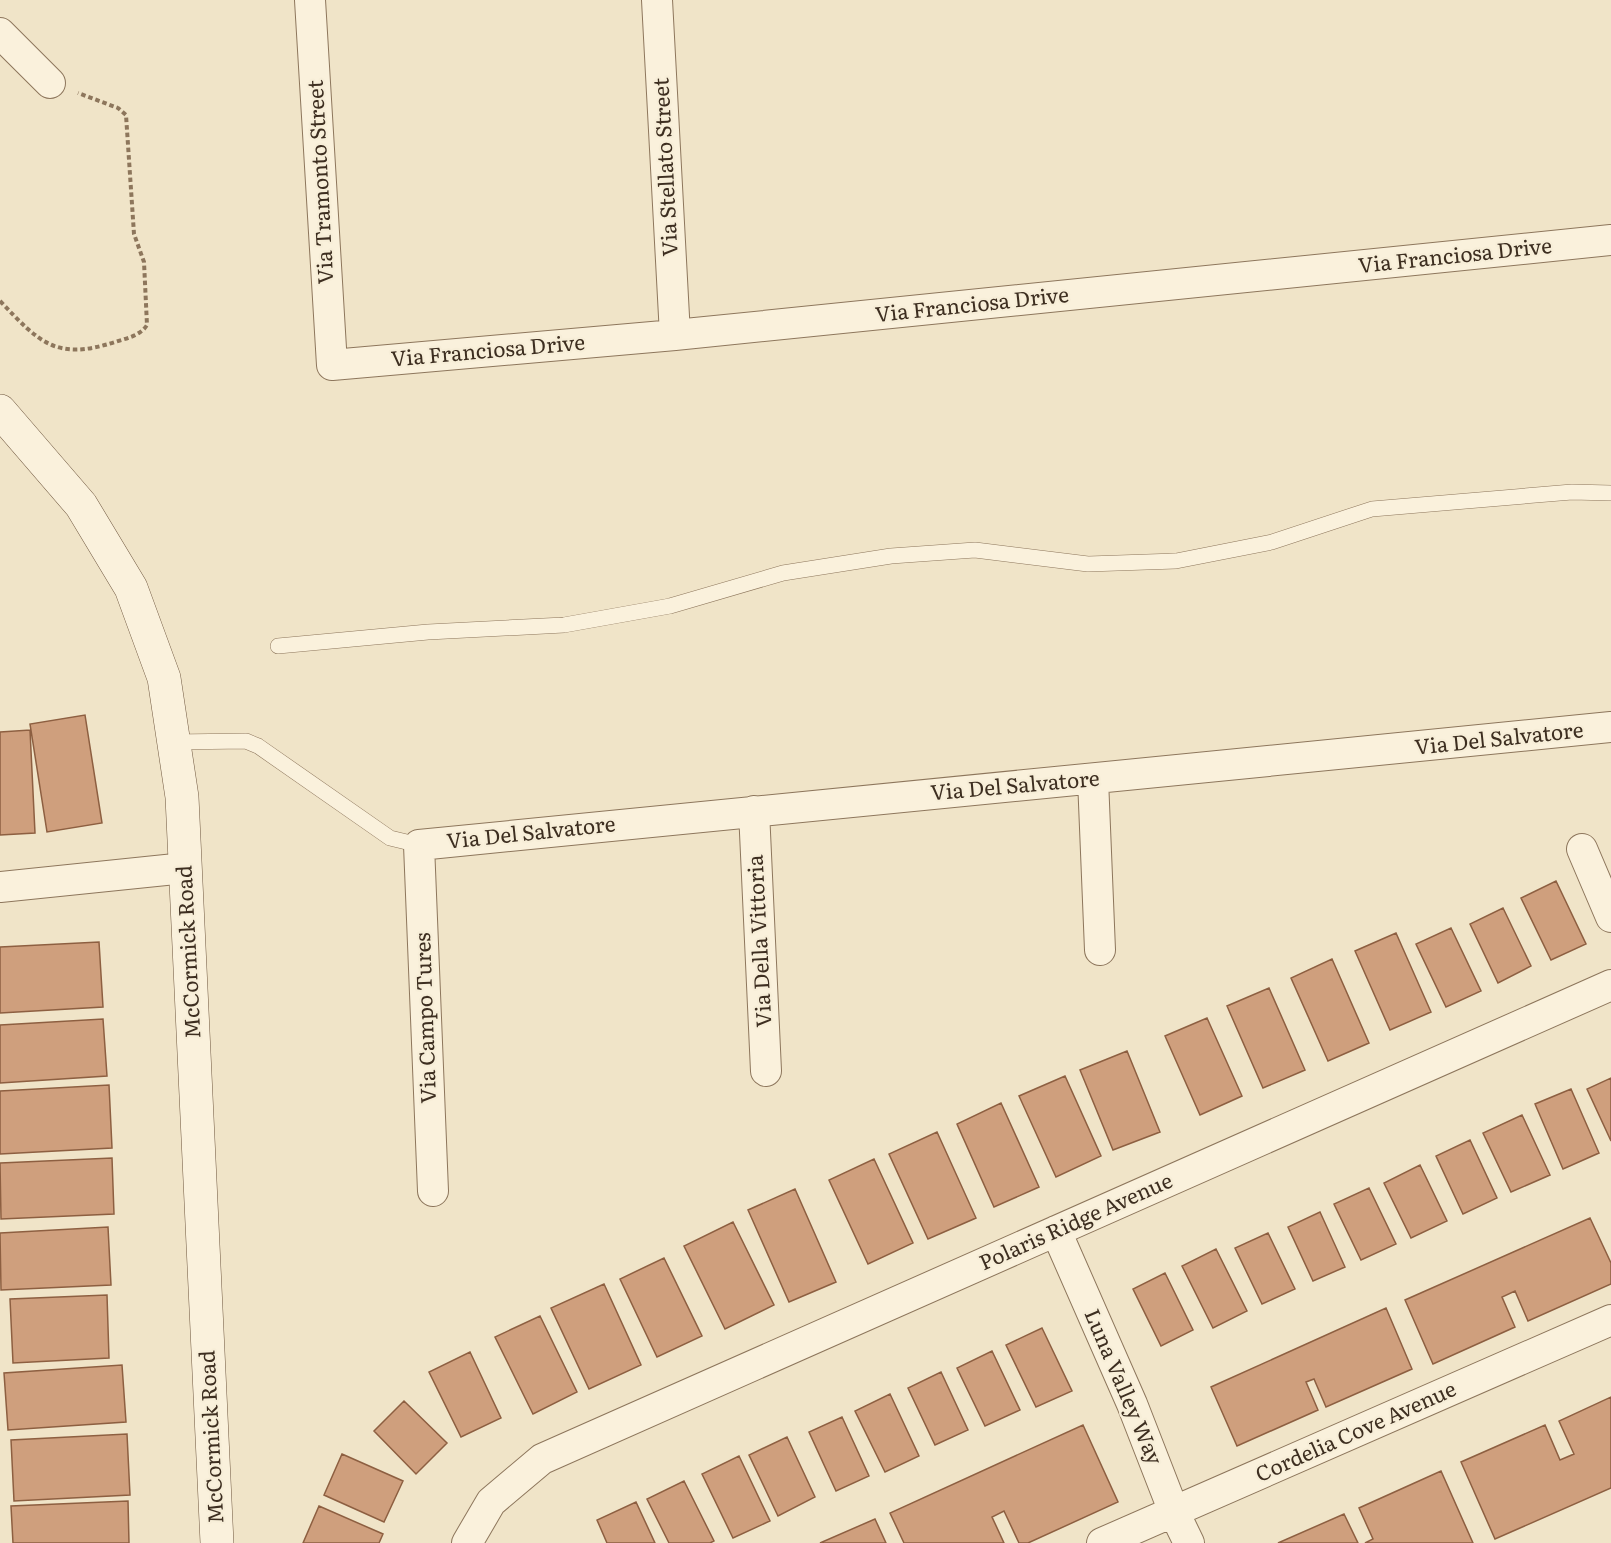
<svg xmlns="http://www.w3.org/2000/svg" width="1611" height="1543" font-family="Literata,serif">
<rect width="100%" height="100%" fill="#f0e4c8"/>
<path fill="#cf9f7d" stroke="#8d5f41" stroke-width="1.5" d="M85 715 102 823 47 832 30 724Z
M30 730 35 833 0 835V732Z
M1556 881 1586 944 1551 960 1521 898Z
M1503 908 1531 966 1498 983 1470 924Z
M1451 928 1481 991 1446 1007 1416 944Z
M1396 933 1431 1012 1390 1030 1355 951Z
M99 942 103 1007 0 1013V947Z
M1332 959 1369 1043 1328 1061 1291 978Z
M1269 988 1305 1070 1263 1088 1227 1006Z
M1207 1018 1242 1096 1200 1115 1165 1036Z
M103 1019 107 1076 0 1083V1025Z
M1127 1051 1160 1132 1113 1150 1080 1070Z
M1065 1076 1101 1156 1056 1177 1019 1096Z
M1611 1078V1141L1587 1089Z
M109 1085 112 1148 0 1154V1091Z
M1571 1089 1599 1153 1563 1169 1535 1104Z
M1001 1103 1039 1187 994 1207 957 1124Z
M1522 1115 1550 1175 1511 1192 1483 1133Z
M937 1132 976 1218 928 1239 889 1154Z
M1470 1140 1497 1198 1463 1214 1436 1156Z
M112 1158 114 1214 1 1219 0 1163Z
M874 1159 913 1243 868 1264 829 1180Z
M1420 1165 1447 1221 1411 1238 1384 1183Z
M1369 1188 1396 1244 1361 1260 1334 1204Z
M795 1189 836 1282 789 1302 748 1210Z
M1320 1212 1345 1267 1313 1281 1288 1227Z
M1590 1218 1611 1263V1284L1528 1321 1515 1291 1502 1297 1515 1327 1433 1364 1405 1300Z
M733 1222 774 1305 725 1329 684 1246Z
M108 1227 111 1285 1 1290 0 1233Z
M1268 1233 1295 1289 1262 1304 1235 1248Z
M1216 1249 1247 1311 1213 1328 1182 1266Z
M664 1258 702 1336 657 1357 620 1279Z
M1165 1273 1193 1330 1161 1346 1133 1289Z
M604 1284 641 1365 589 1389 551 1308Z
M107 1295 109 1358 13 1363 10 1299Z
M1386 1308 1412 1369 1326 1407 1314 1379 1306 1382 1318 1410 1237 1446 1211 1387Z
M540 1316 577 1392 533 1414 495 1337Z
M1042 1328 1072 1391 1036 1407 1006 1345Z
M992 1351 1020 1410 985 1426 957 1368Z
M470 1352 501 1418 461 1437 429 1372Z
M122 1365 126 1422 8 1430 4 1373Z
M941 1372 968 1430 935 1445 908 1388Z
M890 1394 919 1456 885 1472 855 1411Z
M1611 1397V1488L1495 1539 1461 1462 1545 1425 1560 1460 1574 1454 1559 1421Z
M404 1401 447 1443 416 1474 374 1431Z
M842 1417 869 1476 836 1491 809 1432Z
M1083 1425 1118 1502 1028 1543H1019L1004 1511 992 1517 1004 1543H904L890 1513Z
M127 1434 130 1495 14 1501 11 1440Z
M787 1437 815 1497 778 1516 749 1455Z
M342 1454 403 1481 384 1522 324 1495Z
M739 1456 770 1521 733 1538 702 1474Z
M1441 1471 1473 1543H1365L1373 1539 1359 1508Z
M684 1481 714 1541 710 1543H669L647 1499Z
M128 1501 129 1543H13L11 1506Z
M636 1502 655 1543H607L597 1520Z
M319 1506 383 1534 379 1543H303Z
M1344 1514 1358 1543H1278Z
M875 1519 886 1543H820Z"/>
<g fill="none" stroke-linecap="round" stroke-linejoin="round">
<g stroke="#8d765c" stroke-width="16">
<path id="lane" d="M278 646 428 632 564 625 670 606 783 573 891 556 975 550 1088 564 1176 561 1272 542 1372 509 1572 492 1611 493
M174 742 246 741 258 746 390 838 419 845"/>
</g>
<g stroke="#8d765c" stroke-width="32">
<path id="street" d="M310 0 332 365 675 335 1611 240
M657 0 675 335
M0 33 50 83
M1093 779 1100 950
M754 811 766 1071
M1582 849 1611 917
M0 887 185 868
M433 1191 419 845 1611 727
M1056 1231 1132 1404 1174 1512 1189 1543
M467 1543 491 1502 542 1459 1611 985
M1102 1543 1611 1320"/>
</g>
<g stroke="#6f573f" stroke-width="34">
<path id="secondary" d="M0 411 81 505 131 588 164 678 182 797 217 1543"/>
</g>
<path stroke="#8d765c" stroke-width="4" stroke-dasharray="4.5 3" stroke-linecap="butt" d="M0 301C40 343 56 361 115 342 127 338 140 336 147 325L144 262 134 234 126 115 118 108 78 93"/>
<use href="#lane" stroke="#faf1dc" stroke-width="15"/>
<use href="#street" stroke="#faf1dc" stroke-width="30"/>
<use href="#secondary" stroke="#faf1dc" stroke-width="33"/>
</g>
<g text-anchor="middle" stroke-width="4.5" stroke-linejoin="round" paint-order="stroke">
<g font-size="21" fill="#3d2e20" stroke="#f7eed8">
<text transform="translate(666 167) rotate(-93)" y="7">Via Stellato Street</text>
<text transform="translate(321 182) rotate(-93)" y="7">Via Tramonto Street</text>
<text transform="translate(1455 256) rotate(-6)" y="7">Via Franciosa Drive</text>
<text transform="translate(972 305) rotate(-6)" y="7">Via Franciosa Drive</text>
<text transform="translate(488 351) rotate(-5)" y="7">Via Franciosa Drive</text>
<text transform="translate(1499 739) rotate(-6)" y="7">Via Del Salvatore</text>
<text transform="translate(1015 786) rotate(-5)" y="7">Via Del Salvatore</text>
<text transform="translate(531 833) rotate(-6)" y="7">Via Del Salvatore</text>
<text transform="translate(760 941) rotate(-93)" y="7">Via Della Vittoria</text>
<text transform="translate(189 952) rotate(-93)" y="7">McCormick Road</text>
<text transform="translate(426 1018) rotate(-92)" y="7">Via Campo Tures</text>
<text transform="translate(1076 1222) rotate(-24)" y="7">Polaris Ridge Avenue</text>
<text transform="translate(1123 1387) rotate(67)" y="7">Luna Valley Way</text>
<text transform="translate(1356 1432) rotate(-24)" y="7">Cordelia Cove Avenue</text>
<text transform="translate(212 1437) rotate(-93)" y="7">McCormick Road</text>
</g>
</g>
</svg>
